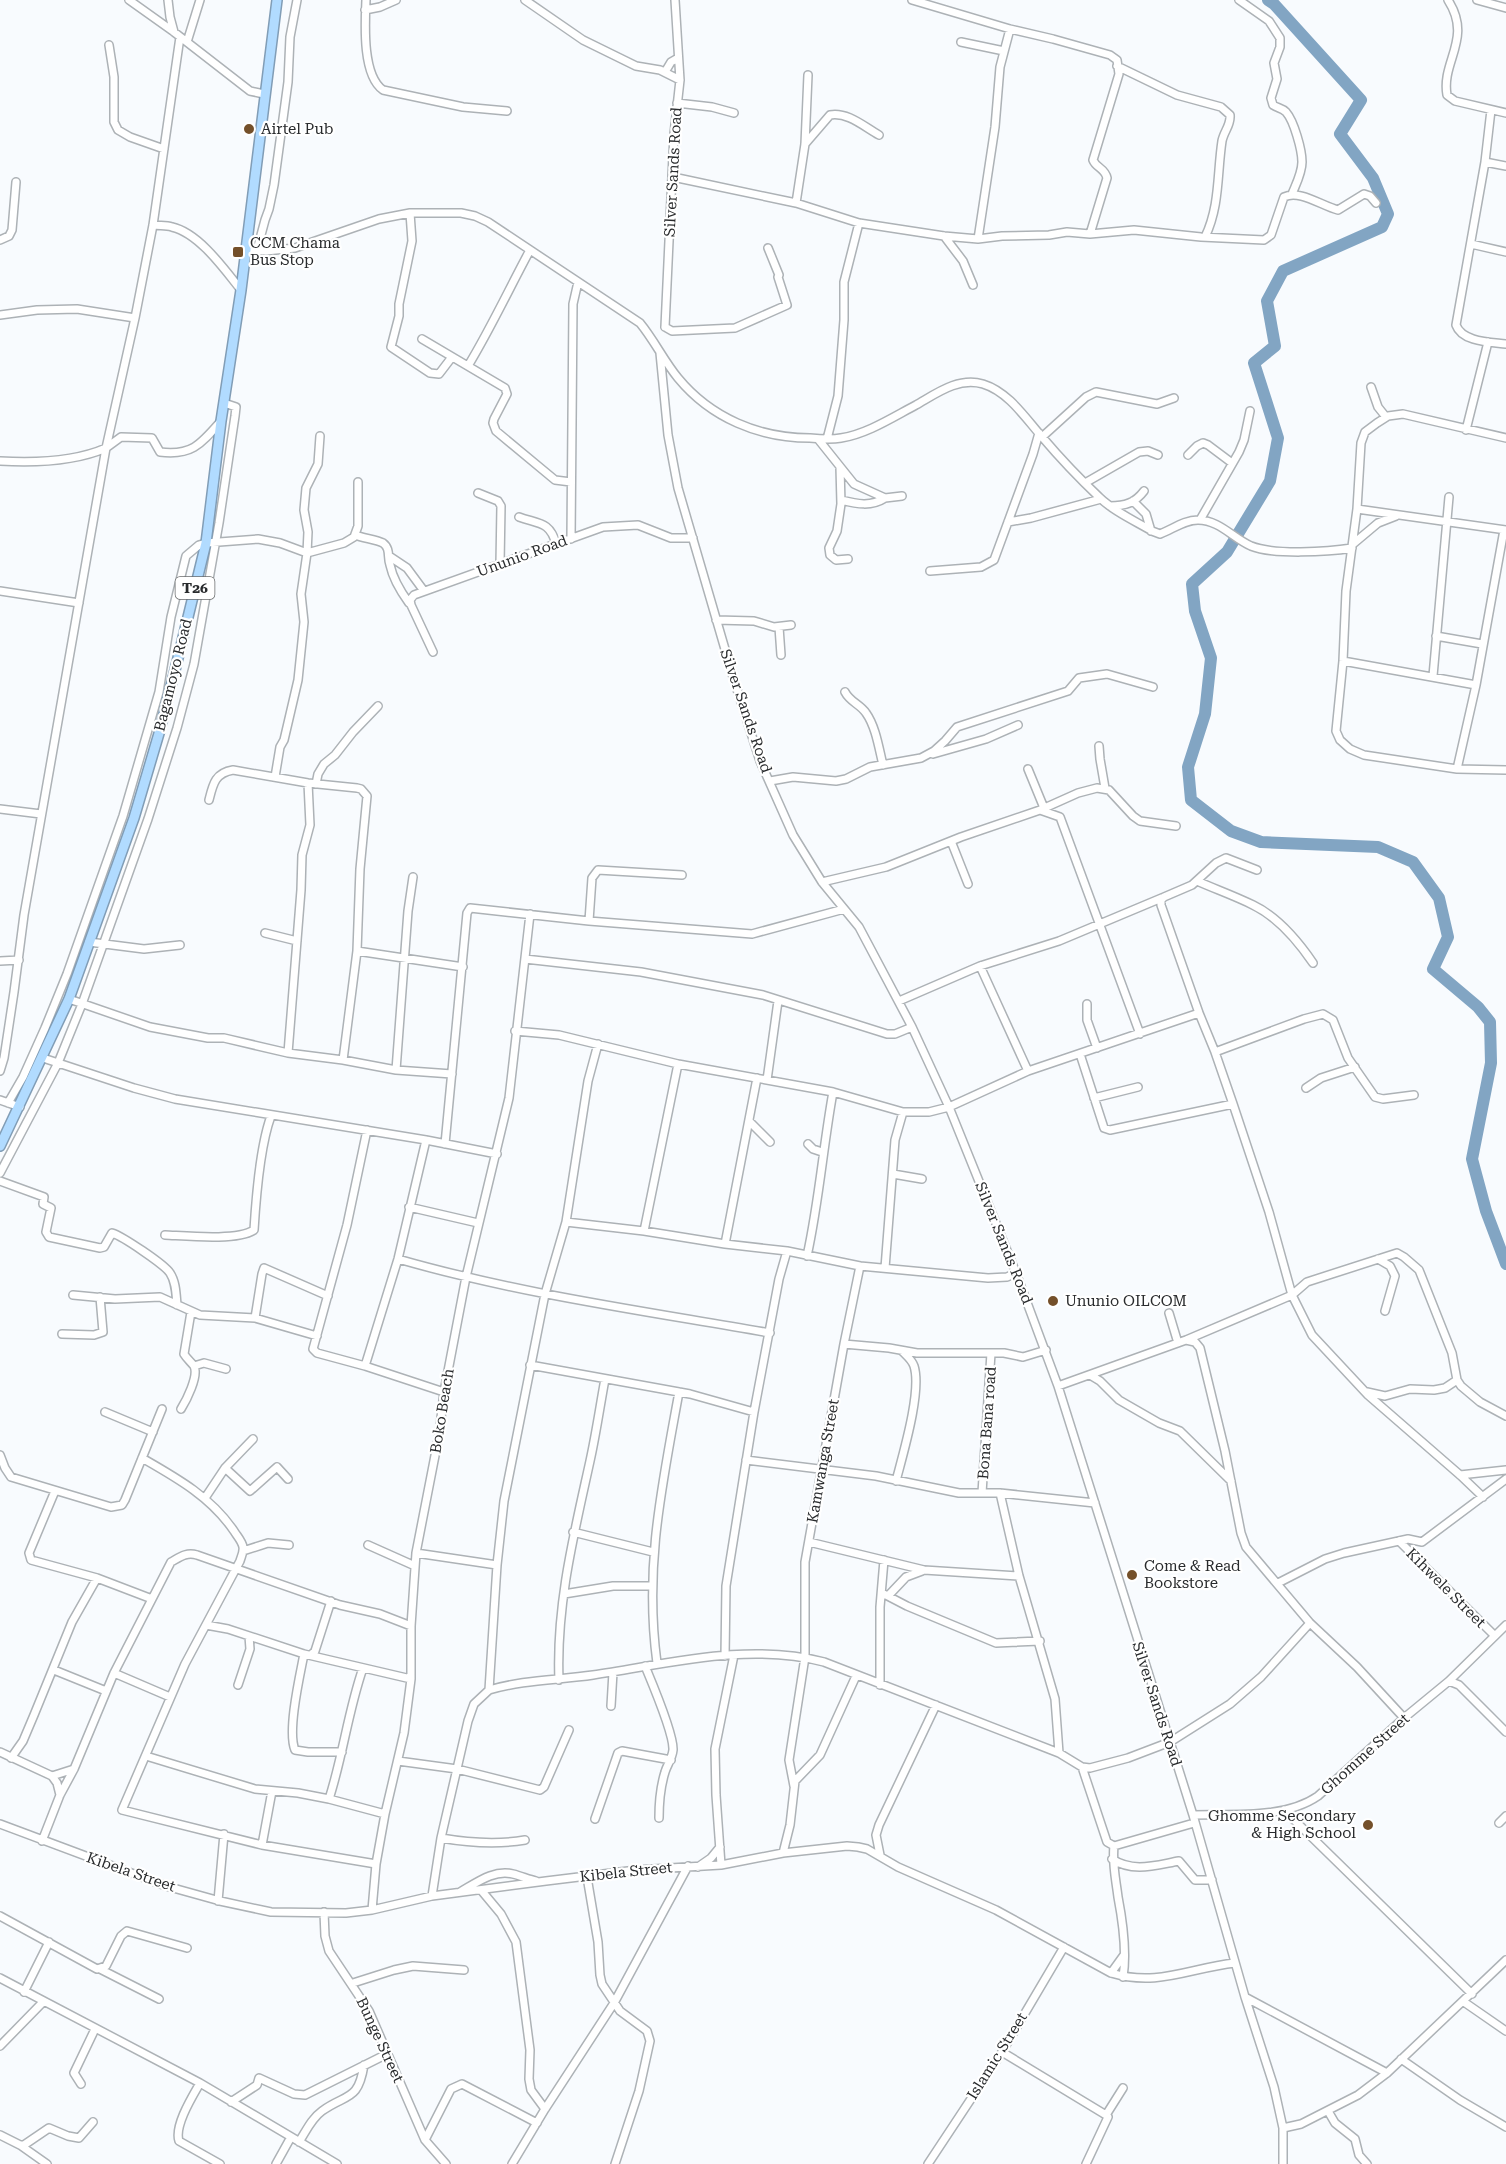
<svg xmlns="http://www.w3.org/2000/svg" width="1506" height="2164" font-family="'Roboto Serif',serif">
<rect width="100%" height="100%" fill="#f8fbfe"/>
<g fill="none" stroke-linecap="round" stroke-linejoin="round">
<path stroke="#82a5c3" stroke-width="12" d="M1268 0 1274 4 1361 100 1340 134 1373 178 1388 214 1382 227 1283 271 1267 301 1275 346 1254 363 1278 438 1270 481 1227 552 1192 584 1195 611 1211 658 1205 714 1188 767 1191 800 1231 831 1261 842 1378 847 1413 862 1439 898 1448 937 1433 969 1478 1007 1490 1022 1491 1063 1472 1159 1486 1211 1506 1264"/>
<g stroke="#adb2b6" stroke-width="10">
<path id="minor" d="M129 0 174 32 250 91 264 94
M168 0 170 17 174 32
M366 0C365 24 362 75 383 90L463 107 507 111
M525 0 583 40 636 66 660 70 680 80
M912 0 1010 29 1053 39 1110 55 1117 60 1119 74 1093 160C1096 168 1105 168 1107 178L1090 234
M1239 0 1269 21 1280 38V47L1274 63 1277 79 1271 98 1273 105C1277 108 1282 108 1286 112 1294 121 1302 150 1302 162 1302 173 1296 184 1292 194
M1448 0C1473 39 1441 61 1447 95L1455 101 1506 113
M1477 0 1506 8
M365 10 380 7 396 0
M187 42 200 0
M961 42 1004 51
M109 45 114 77V122L118 130 130 137 164 149
M1117 66 1177 95 1221 107 1230 115C1231 125 1224 131 1222 141 1217 174 1220 206 1205 237
M665 72 671 62 678 58
M677 103 712 107 734 113
M1491 110 1485 162 1456 325C1462 342 1490 342 1506 344
M805 144 830 115C848 112 863 126 879 135
M1485 162 1506 166
M673 177 796 203 859 223 944 236 978 239 1002 236 1049 235 1067 232 1090 234 1134 230 1201 237 1264 240 1271 235 1284 197C1299 189 1322 206 1338 210L1364 194 1370 196 1376 203
M796 203 805 144 808 75
M410 213 412 241 399 304V316L391 347 430 373 439 374 452 357
M153 225C160 226 166 225 172 227 199 233 225 270 241 290
M944 236 963 261 973 285
M978 239 995 127 1000 67 1010 29
M0 240 9 236 12 230 16 182
M1471 244 1506 252
M244 249 266 251 295 248 379 219 410 213H461L475 216 488 222 640 323C654 340 664 361 678 378 711 418 759 438 810 438 820 439 831 440 841 438 867 434 893 417 916 405 937 393 958 377 983 384 1009 392 1026 419 1043 438 1060 458 1080 479 1099 497 1113 511 1135 521 1152 531L1160 534C1173 529 1184 520 1198 520 1219 520 1233 538 1251 546 1273 555 1328 552 1352 548
M257 250 265 220 269 209 274 185 288 82 290 37 297 0
M0 315 37 310 77 309 135 318
M665 327 674 134 680 80 675 0
M665 327 672 331 735 328 787 305 778 277 779 275 768 248
M422 339 505 388 507 394 494 419 493 423 496 431 555 480 571 482
M660 353 668 435 678 488 734 680 760 761 793 835 822 882 859 927 912 1027 949 1107 1016 1273 1058 1386 1193 1815 1245 1997 1274 2087 1283 2128V2164
M468 366C491 328 509 289 530 250
M1371 387 1378 407 1386 417
M1466 430 1488 342
M1042 437 1086 397 1096 392 1157 404 1174 398
M1506 438 1403 414 1388 416 1377 423 1365 432 1361 443 1357 509 1346 591 1343 661 1336 731 1340 740 1350 749 1364 755 1457 769 1506 770
M818 439 854 484 885 498 902 496
M827 439 838 396 844 320V282L859 223
M1188 455 1197 446 1203 443 1208 445 1232 463
M0 461C35 463 74 462 106 448L135 318 153 225 180 37
M840 467 841 504 837 531 829 548 830 555 836 560 848 559
M1085 483 1139 452 1148 451 1158 455
M478 493 498 501 501 506 500 564
M841 500C857 504 871 507 885 498
M1133 501 1146 514 1151 531
M1110 506C1125 506 1135 503 1144 491
M1357 509 1506 530
M519 517C538 524 550 521 556 544
M1200 520 1239 452 1244 440 1250 411
M1008 522 1031 518 1101 499
M355 535C363 538 377 540 383 543 391 549 387 557 390 565 393 579 401 592 409 603
M571 539 573 304 578 282
M1353 544 1378 523 1396 516
M389 556 407 568 424 591
M930 571 981 567 994 560 1033 454 1039 433
M0 591 79 603
M716 620 754 621 774 627 791 625
M779 627 781 655
M1436 636 1482 644
M433 652 411 605 410 600 414 595 603 527 638 525 671 538H693
M1343 661 1476 685
M1433 676 1449 497
M845 692C850 702 860 704 866 713 876 727 879 749 883 765
M1099 746 1100 759 1105 788
M933 754 986 739 1018 725
M1028 769 1044 808
M1457 769 1476 685 1504 530
M275 777 280 747 284 740 298 680 304 622 301 594 307 553 308 532 304 510 306 488 318 464 320 436
M770 781 793 777 836 781 846 779 870 767 921 758 934 751 945 741 957 727 1068 691 1079 678 1107 674 1153 687
M316 784 318 774 324 764 335 755 353 732 378 706
M209 800C213 784 215 773 233 770L308 783 357 788 361 789 367 796 360 869 357 951 343 1060
M0 809 41 814
M1040 810 1060 817 1140 1034
M951 841 968 884
M1257 870 1226 858 1216 863 1192 885 1164 897 1161 900V905L1199 1013 1215 1052 1233 1104 1269 1212 1292 1295 1312 1335 1368 1395 1460 1475 1483 1497
M1197 881C1215 889 1235 896 1253 905 1278 917 1298 941 1313 963
M822 882 886 867 961 837 1040 810 1078 793 1097 788 1109 790 1133 816 1140 821 1176 826
M589 921 592 878 598 870 682 875
M265 933 297 941
M89 942 144 949 180 945
M357 951 463 967
M525 959 641 972 763 995 887 1034H895L912 1027
M0 961 19 960
M980 966 1028 1071
M69 999 150 1027 208 1038H224L288 1053 343 1060 396 1070 452 1074
M899 1001 980 966 1059 941 1164 897
M1087 1004V1020L1097 1048
M515 1031 559 1035 678 1064 833 1092 903 1112H929L949 1107 1028 1071 1199 1013
M1215 1052 1304 1019 1323 1014 1333 1020 1348 1058 1375 1097 1383 1099 1414 1095
M288 1053 301 890 302 855 310 825 308 783
M1080 1054 1104 1128 1110 1130 1233 1104
M43 1058 134 1088 175 1099 426 1140 497 1154
M396 1070 408 911 413 877
M0 1071 4 1058 14 992 24 915 106 448 121 437 152 438 160 452C192 456 201 444 221 421
M767 1080 778 1001
M1306 1088 1321 1078 1355 1067
M1094 1098 1138 1087
M0 1100 20 1107
M8 1103 23 1077 45 1028 67 974 123 816 159 692 171 617 186 556 199 545 206 543 258 539 280 543 307 553 344 543 354 537 358 526V482
M749 1121 770 1142
M367 1130 347 1225 313 1349 317 1353 365 1366 444 1392
M445 1144 467 913 470 908 589 921 752 934 844 909
M808 1144 813 1149 822 1152
M0 1173 58 1063 82 1004 148 819 177 728 194 664 219 523 235 416 236 407 224 403
M893 1174 922 1179
M0 1181 44 1197 43 1204 51 1208 46 1232 49 1237 100 1248 104 1247 112 1233C122 1236 164 1264 170 1273 176 1282 176 1294 177 1305
M409 1207 478 1223
M566 1222 644 1231 725 1244 787 1251 860 1266 988 1278 1007 1277 1016 1273
M644 1231 678 1064
M165 1235C187 1236 237 1241 254 1230 256 1197 260 1146 271 1116
M725 1244 757 1078
M807 1256C819 1202 823 1147 833 1092
M398 1259C520 1294 645 1311 770 1333
M1378 1259 1390 1266 1395 1276 1385 1311
M885 1268 895 1140 903 1112
M73 1295 115 1299 160 1297 200 1315 255 1318 317 1336
M1169 1313 1178 1343
M255 1318 262 1274 264 1268 328 1296
M62 1334 94 1335 103 1332 100 1297
M1186 1340 1195 1342 1200 1348 1225 1451 1241 1533 1246 1547 1310 1623 1357 1667 1404 1718
M844 1344 889 1348 917 1353H1004L1023 1357 1046 1350
M530 1365 690 1394 754 1412
M194 1366 204 1363 226 1369
M365 1366 398 1259 426 1140
M1090 1375 1100 1381 1119 1400 1159 1423 1180 1431 1231 1481
M1058 1386 1186 1340 1292 1295 1307 1282 1397 1253 1404 1257 1419 1270 1452 1353 1457 1380 1461 1386 1480 1402 1506 1416
M1367 1392 1385 1396 1410 1389 1434 1390 1445 1388 1457 1380
M181 1409C186 1401 199 1376 194 1366 191 1362 187 1359 184 1354L191 1312
M105 1412 153 1432
M0 1455 5 1468 11 1477 111 1507 122 1505 125 1500 162 1409
M142 1458C177 1478 211 1497 234 1531 237 1536 242 1541 243 1547 244 1552 241 1557 240 1561L185 1664 122 1810 262 1845 376 1864
M746 1460 876 1476 959 1493H1000L1095 1503
M225 1468 250 1491 277 1467 288 1479
M1460 1475 1506 1470
M896 1481C903 1454 922 1391 914 1366 912 1360 907 1356 903 1352
M55 1491 29 1553 31 1560 97 1578 152 1599
M982 1493 991 1353
M1000 1493 1019 1576 1055 1699 1059 1753
M205 1498 225 1468 253 1439
M573 1532 653 1552
M1399 1541 1494 1635
M809 1542 924 1570 1019 1576
M368 1545 415 1566
M243 1551 268 1543 289 1545
M416 1553 497 1565
M1278 1583 1325 1559 1344 1553 1408 1539 1422 1542 1506 1479
M882 1593 907 1606 996 1643 1040 1641
M564 1594 613 1586H652
M888 1596 906 1577 922 1571
M206 1625 228 1629 304 1654 411 1679
M304 1654C300 1675 287 1731 295 1750L308 1752H342
M312 1654 315 1651 331 1601
M725 1656 726 1586 754 1412 779 1279 787 1251
M657 1663C644 1567 662 1486 679 1392
M645 1666C652 1683 674 1734 673 1750 672 1759 667 1765 665 1772 660 1788 659 1802 659 1818
M54 1670 106 1691
M114 1673 170 1697
M559 1680C556 1605 574 1534 590 1461 596 1434 600 1406 605 1379
M1449 1681 1459 1685 1506 1732
M238 1685 250 1649 249 1636
M880 1685V1607L884 1560
M489 1690 497 1565 504 1501 545 1294 566 1222 588 1081 598 1044
M611 1706 613 1672
M0 1752 52 1776 74 1769
M146 1756 255 1789 298 1793 329 1799 385 1814
M11 1758 23 1741 34 1715 72 1622 97 1578
M398 1761 457 1769 540 1790 544 1787 569 1730
M1082 1767 1107 1842 1114 1846 1194 1823
M52 1776 57 1783 60 1795
M794 1786 789 1760 805 1657V1562L844 1344 860 1266
M329 1799C343 1756 348 1711 363 1668
M1284 1810 1472 1994
M1193 1815C1233 1814 1285 1819 1318 1796L1404 1718 1449 1681 1506 1625
M595 1819 618 1753 622 1751 671 1760
M1499 1823 1506 1816
M0 1824 166 1886 220 1901 271 1912 346 1913 372 1910 432 1896 546 1881 636 1870 721 1865 783 1853 847 1846 858 1847 867 1849 898 1867 996 1910 1111 1973C1158 1987 1189 1968 1235 1963
M441 1838C470 1843 496 1845 525 1840
M42 1841 60 1795 74 1769 114 1673 171 1562C180 1557 186 1552 197 1555L340 1605 380 1614 411 1626
M262 1845 272 1791
M1114 1846C1112 1864 1116 1880 1118 1897 1123 1923 1127 1952 1123 1977
M783 1853 790 1825 795 1781 820 1755 856 1676
M880 1855 876 1835 879 1825 936 1705
M1112 1859C1133 1873 1156 1865 1179 1861L1195 1880H1212
M721 1865 716 1795 715 1749 734 1655
M698 1867 711 1858 720 1847
M587 1877 598 1942 600 1975 602 1984 620 2011 647 2031 650 2041 639 2091 615 2164
M481 1890 501 1914 516 1942 530 2050 529 2079 531 2090 545 2109
M460 1892C476 1883 494 1869 513 1874 521 1876 528 1879 536 1881
M432 1896 441 1838 468 1721 474 1704 489 1690C522 1680 559 1680 593 1675 668 1664 748 1642 824 1662L1059 1753 1082 1767 1090 1768 1128 1758 1170 1742 1230 1704 1261 1677 1310 1623
M218 1901 224 1834
M372 1910 376 1864 385 1814 404 1733 411 1679V1626L416 1553 439 1435 444 1392 466 1277 509 1098 530 914
M324 1912 325 1936 329 1951 369 2011 425 2140 446 2164
M0 1916 97 1969 106 1966 121 1936 127 1931 187 1948
M100 1969 159 1999
M1111 1973 1124 1955
M0 1978 200 2083 337 2164
M353 1983 394 1970 413 1966 464 1970
M24 1992 49 1942
M1245 1997 1387 2073
M1464 2002 1506 2031
M0 2046 43 2002
M1002 2052 1106 2115
M1401 2059 1460 2100 1506 2127
M200 2083C192 2097 174 2126 179 2141L220 2164
M81 2084 74 2073 95 2029
M231 2102 257 2085 259 2078 294 2094 305 2095 387 2054
M1328 2111 1335 2123 1355 2139 1359 2155 1367 2164
M1283 2128 1301 2124 1358 2095 1387 2073 1506 1960
M0 2135 20 2145H24L49 2128 68 2136 79 2138 93 2122
M425 2140 451 2089 462 2084 537 2123
M299 2142C306 2131 312 2118 322 2111 347 2093 358 2102 364 2065
M20 2145 47 2164
M276 2164 291 2137
M512 2164 545 2109 614 2003 688 1866
M928 2164 1002 2052 1064 1947
M1086 2164 1108 2117 1106 2115 1123 2088"/>
</g>
<g stroke="#819db6" stroke-width="12">
<path id="highway" d="M0 1146 69 999 134 818 160 730 180 650 206 543 221 421 241 290 277 0"/>
</g>
<use href="#minor" stroke="#fff" stroke-width="7"/>
<use href="#highway" stroke="#b1dbff" stroke-width="9"/>
</g>
<g fill="#74502a" stroke="#fff" stroke-width="2">
<circle cx="249" cy="129" r="6"/>
<rect x="232" y="246" width="12" height="12" rx="3"/>
<circle cx="1053" cy="1301" r="6"/>
<circle cx="1132" cy="1575" r="6"/>
<circle cx="1368" cy="1825" r="6"/>
</g>
<g text-anchor="middle" stroke-width="4.5" stroke-linejoin="round" paint-order="stroke">
<rect fill="#fff" stroke="#696b6c" stroke-width="1.5" x="175.5" y="577" width="39" height="22" rx="4.5"/>
<g font-size="14" font-weight="bold" fill="#292b2d">
<text x="195" y="593">T26</text>
</g>
<g font-size="15" fill="#292b2d" stroke="#fff" text-anchor="start">
<text x="261" y="134">Airtel Pub</text>
<text x="250" y="248">CCM Chama<tspan x="250" dy="17">Bus Stop</tspan></text>
<text x="1065" y="1306">Ununio OILCOM</text>
<text x="1144" y="1571">Come &amp; Read<tspan x="1144" dy="17">Bookstore</tspan></text>
<text x="1356" y="1821" text-anchor="end">Ghomme Secondary<tspan x="1356" dy="17">&amp; High School</tspan></text>
</g>
<g font-size="15" fill="#292b2d" stroke="#fff">
<text transform="translate(673 172) rotate(-87)" y="5">Silver Sands Road</text>
<text transform="translate(522 556) rotate(-20)" y="5">Ununio Road</text>
<text transform="translate(173 675) rotate(-76)" y="5">Bagamoyo Road</text>
<text transform="translate(746 711) rotate(71)" y="5">Silver Sands Road</text>
<text transform="translate(1004 1243) rotate(68)" y="5">Silver Sands Road</text>
<text transform="translate(442 1411) rotate(-81)" y="5">Boko Beach</text>
<text transform="translate(987 1423) rotate(-86)" y="5">Bona Bana road</text>
<text transform="translate(823 1461) rotate(-80)" y="5">Kamwanga Street</text>
<text transform="translate(1446 1588) rotate(45)" y="5">Kihwele Street</text>
<text transform="translate(1157 1704) rotate(72)" y="5">Silver Sands Road</text>
<text transform="translate(1365 1754) rotate(-42)" y="5">Ghomme Street</text>
<text transform="translate(131 1872) rotate(19)" y="5">Kibela Street</text>
<text transform="translate(626 1872) rotate(-6)" y="5">Kibela Street</text>
<text transform="translate(380 2040) rotate(65)" y="5">Bunge Street</text>
<text transform="translate(997 2056) rotate(-58)" y="5">Islamic Street</text>
</g>
</g>
</svg>
